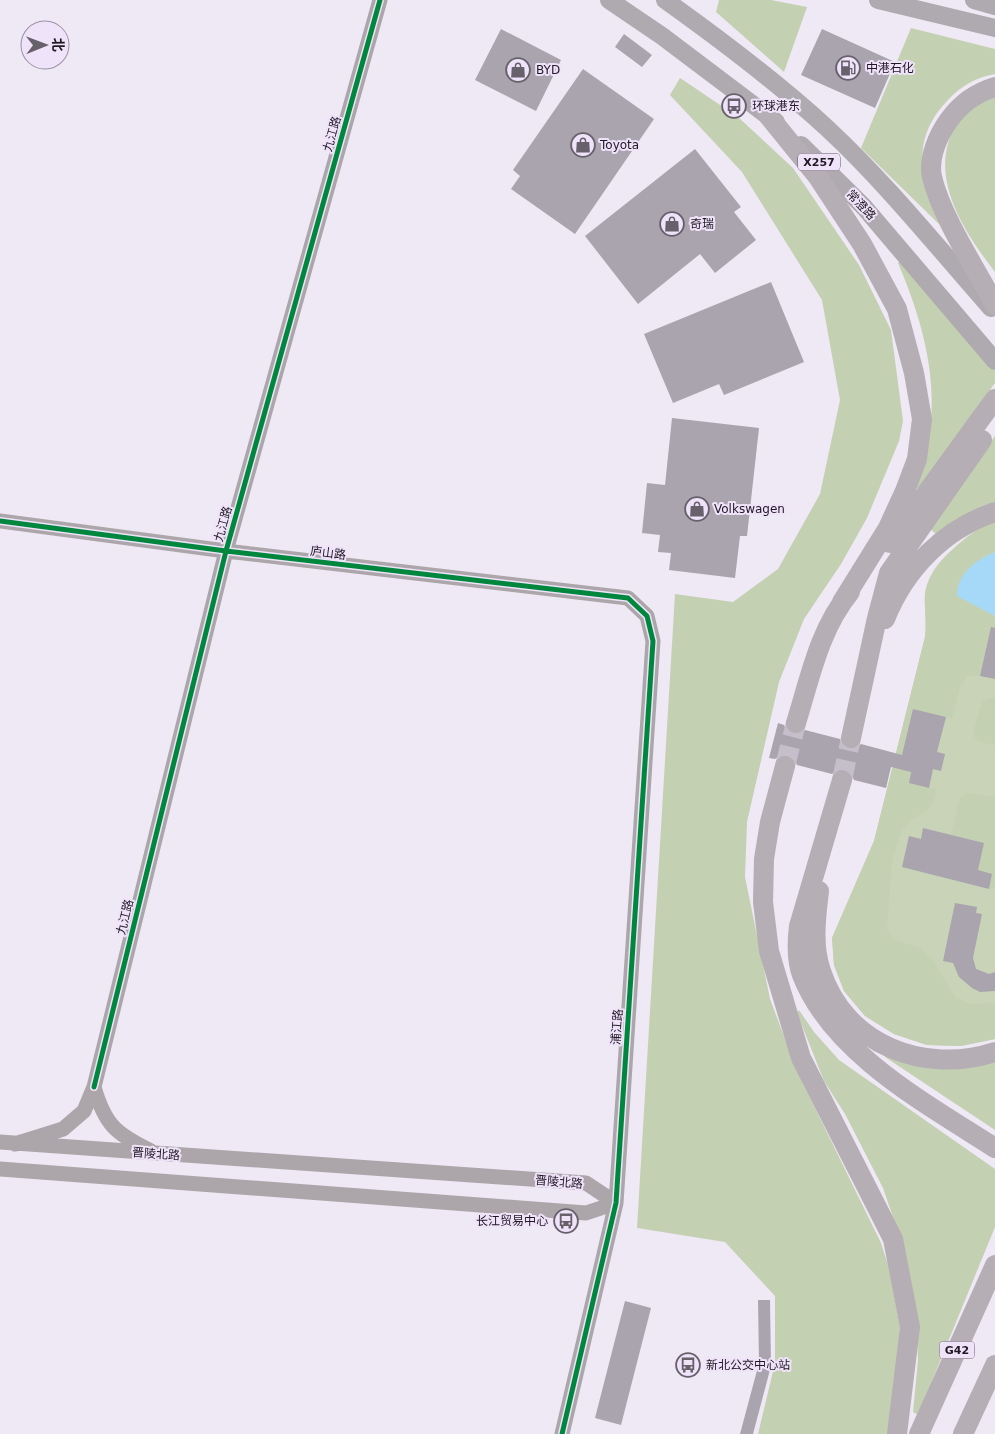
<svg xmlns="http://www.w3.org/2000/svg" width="995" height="1434" font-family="'DejaVu Sans','Noto Sans SC',sans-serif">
<rect width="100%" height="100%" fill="#efe8f5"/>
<path fill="#c8d3b7" d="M995 521V1039L961 1046 927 1045 894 1034 865 1016 844 991 834 965 832 938 874 841 925 637C927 623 924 609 925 594 929 560 968 536 995 521Z"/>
<path fill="#c4d0b2" d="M719 0H771L807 7 784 72 716 12Z
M911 28 995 49V74C977 77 961 86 949 99 909 139 921 180 941 226L861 148Z
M680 78 738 117 793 168 859 265 891 330 903 421 899 441 867 518 841 564 804 619 779 682 747 822 745 877 770 999 797 1071 881 1243 888 1265 900 1327 890 1426 887 1434H758L775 1363V1296L725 1242 637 1228 675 594 733 602 778 569 820 494 840 400 822 300 742 172 670 95Z
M995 95V272C965 233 929 180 953 130 957 121 965 109 974 103 980 99 988 97 995 95Z
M901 259 916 274 995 371V383L918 489 912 485C917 473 923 461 926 449 942 387 922 319 898 263Z
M995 436V502L982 506 936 534 929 528Z
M995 521V552L984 556 957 596 995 616V640L988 639 980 676H968L960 686 952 718 913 709 909 783 937 790 934 801 927 811 911 820 901 832 892 861 887 929 893 939 920 948 932 959 956 998 972 1004 995 1003V1039L961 1046 927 1045 894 1034 865 1016 844 991 834 965 832 938 874 841 925 637C927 623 924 608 925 594 928 567 970 529 995 521Z
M995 697V745L977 741 973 734 982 701Z
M967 793 990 797 995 795V887L989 889 992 874 978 870 984 843 951 835 960 798Z
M799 1010 814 1032 839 1060 995 1169V1227L918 1415 913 1412 918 1360 916 1311 904 1249 883 1188 845 1114 824 1081 797 1013Z
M888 1052 995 1058V1130L885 1057Z"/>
<path fill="#a6d8f8" d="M995 552V616L957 596C957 573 976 560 995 552Z"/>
<path fill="#a9a4ae" d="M501 29 561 60 536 111 475 80Z
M822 29 895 62 875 108 801 75Z
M624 34 652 55 642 67 615 47Z
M583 69 654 119 575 234 511 189 520 176 513 170Z
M695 149 741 207 734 212 756 240 715 273 700 254 638 304 585 236Z
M771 282 804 362 724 395 719 384 673 403 644 334Z
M672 418 759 428 747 536H740L735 578 669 570 671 553 658 552 660 535 642 533 647 483 665 485Z
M991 627 995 628V679L980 676Z
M913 709 946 717 937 752 945 754 941 771 933 769 929 788 909 783 911 772 891 767 886 788 854 780 851 772 845 769H839L832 774 797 765 794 758 788 754 781 755 775 759 769 758 778 723 784 725 787 731 793 734H799L805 730 840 739 843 746 848 749H855L861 744 902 755Z
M923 828 984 843 978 870 992 874 989 889 902 867 909 836 921 839Z
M955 903 977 907 976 913 982 914 973 958 976 969 989 974 995 972V991L980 992 972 988 959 977 953 963 943 961Z
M758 1300H770L771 1366 753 1434H740L759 1363Z
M625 1301 651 1308 621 1425 595 1418Z"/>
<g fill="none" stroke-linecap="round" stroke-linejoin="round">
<path stroke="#c5bfcb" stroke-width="20" stroke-dasharray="20 10" stroke-linecap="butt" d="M785 766 796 723
M842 780 851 738"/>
<path stroke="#aca6aa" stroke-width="15" d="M0 521 226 551 628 598 647 616 653 641 616 1203 562 1434
M94 1087C105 1125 116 1134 151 1151
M0 1142 586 1183 616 1203
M15 1144 63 1129 84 1111 94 1087 226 551 380 0
M0 1169 586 1213 616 1203"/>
<path stroke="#afaaaf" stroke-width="18" d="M609 0 662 36 776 122
M665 0C721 40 777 82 828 129 887 184 938 248 991 308
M878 0 995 28
M974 0 995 6
M801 145 864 207 995 361"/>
<path stroke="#b5aeb5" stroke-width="20" d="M995 87C975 93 961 103 949 120 938 135 928 158 932 177 942 218 975 267 995 305
M767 114 818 177 862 244 897 309 914 373 922 419 917 459 905 491 888 528 842 602
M890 543 995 399
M885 619C905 569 944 529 995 512
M796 723C810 678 819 630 850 592
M851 738 877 618 889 573 982 440
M785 766 770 822 764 859 763 902 769 951 801 1058 893 1239 910 1327 897 1434
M842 780 799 926C797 942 796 959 802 975 832 1053 927 1104 995 1148
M819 891C816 917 812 945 821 971 845 1045 924 1075 995 1052
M919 1434 995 1265
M963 1434 995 1365"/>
<g stroke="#efe3fa" stroke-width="8">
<path id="cycleway" d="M0 521 226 551 628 598 647 616 653 641 616 1203 562 1434
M94 1087 226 551 380 0"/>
</g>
<use href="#cycleway" stroke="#00873e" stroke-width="5"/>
</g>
<defs>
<g id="fuel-ring" transform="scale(1.25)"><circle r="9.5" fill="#efe3fa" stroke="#67616c" stroke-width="1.5"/><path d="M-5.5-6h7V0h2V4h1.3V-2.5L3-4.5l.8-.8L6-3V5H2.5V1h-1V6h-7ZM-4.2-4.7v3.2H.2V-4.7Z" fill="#67616c"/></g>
<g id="shop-ring" transform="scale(1.25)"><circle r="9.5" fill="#efe3fa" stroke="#67616c" stroke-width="1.5"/><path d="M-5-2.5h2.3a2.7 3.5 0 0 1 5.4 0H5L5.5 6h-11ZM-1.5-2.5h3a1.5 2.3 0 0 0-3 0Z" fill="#67616c"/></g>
<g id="bus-ring" transform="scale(1.25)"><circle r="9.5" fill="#efe3fa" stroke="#67616c" stroke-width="1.5"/><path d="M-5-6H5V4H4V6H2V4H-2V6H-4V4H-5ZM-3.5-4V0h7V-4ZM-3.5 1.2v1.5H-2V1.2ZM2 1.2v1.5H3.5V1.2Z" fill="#67616c"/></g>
</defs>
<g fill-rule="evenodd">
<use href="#fuel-ring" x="848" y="68"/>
<use href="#shop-ring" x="518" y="70"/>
<use href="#bus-ring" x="734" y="106"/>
<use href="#shop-ring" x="583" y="145"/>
<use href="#shop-ring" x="672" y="224"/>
<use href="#shop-ring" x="697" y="509"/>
<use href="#bus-ring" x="566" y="1221"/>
<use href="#bus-ring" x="688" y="1365"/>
</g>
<g text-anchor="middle" stroke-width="4" stroke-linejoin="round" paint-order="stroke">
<g fill="#efe3fa" stroke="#5d5663" stroke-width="1">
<rect x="798" y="153.5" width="42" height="17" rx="4"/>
<rect x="939.5" y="1341.5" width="35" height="17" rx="4"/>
</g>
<g font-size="11" font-weight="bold" fill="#1e1922">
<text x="819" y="166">X257</text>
<text x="957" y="1354">G42</text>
</g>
<g font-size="12" fill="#1e1922" stroke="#efe3fa" text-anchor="start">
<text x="866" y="72">中港石化</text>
<text x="536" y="74">BYD</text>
<text x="752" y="110">环球港东</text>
<text x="600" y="149">Toyota</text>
<text x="690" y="228">奇瑞</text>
<text x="714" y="513">Volkswagen</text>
<text x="548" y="1225" text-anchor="end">长江贸易中心</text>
<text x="706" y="1369">新北公交中心站</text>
</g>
<g font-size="12" fill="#1e1922" stroke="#efe3fa">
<text transform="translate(332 134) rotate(-74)" y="4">九江路</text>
<text transform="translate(861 205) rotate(47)" y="4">常澄路</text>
<text transform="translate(223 524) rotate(-74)" y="4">九江路</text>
<text transform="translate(328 553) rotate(7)" y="4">庐山路</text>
<text transform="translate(125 917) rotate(-76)" y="4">九江路</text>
<text transform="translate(617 1027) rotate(-86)" y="4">浦江路</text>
<text transform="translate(156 1154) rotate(4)" y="4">晋陵北路</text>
<text transform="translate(559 1182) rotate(5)" y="4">晋陵北路</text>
</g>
</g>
<g transform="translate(45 45) rotate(89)"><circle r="24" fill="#efe3fa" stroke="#9b92a4"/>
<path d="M0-4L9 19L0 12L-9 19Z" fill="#67616c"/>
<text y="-8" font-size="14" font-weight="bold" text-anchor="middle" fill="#1e1922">北</text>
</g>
</svg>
